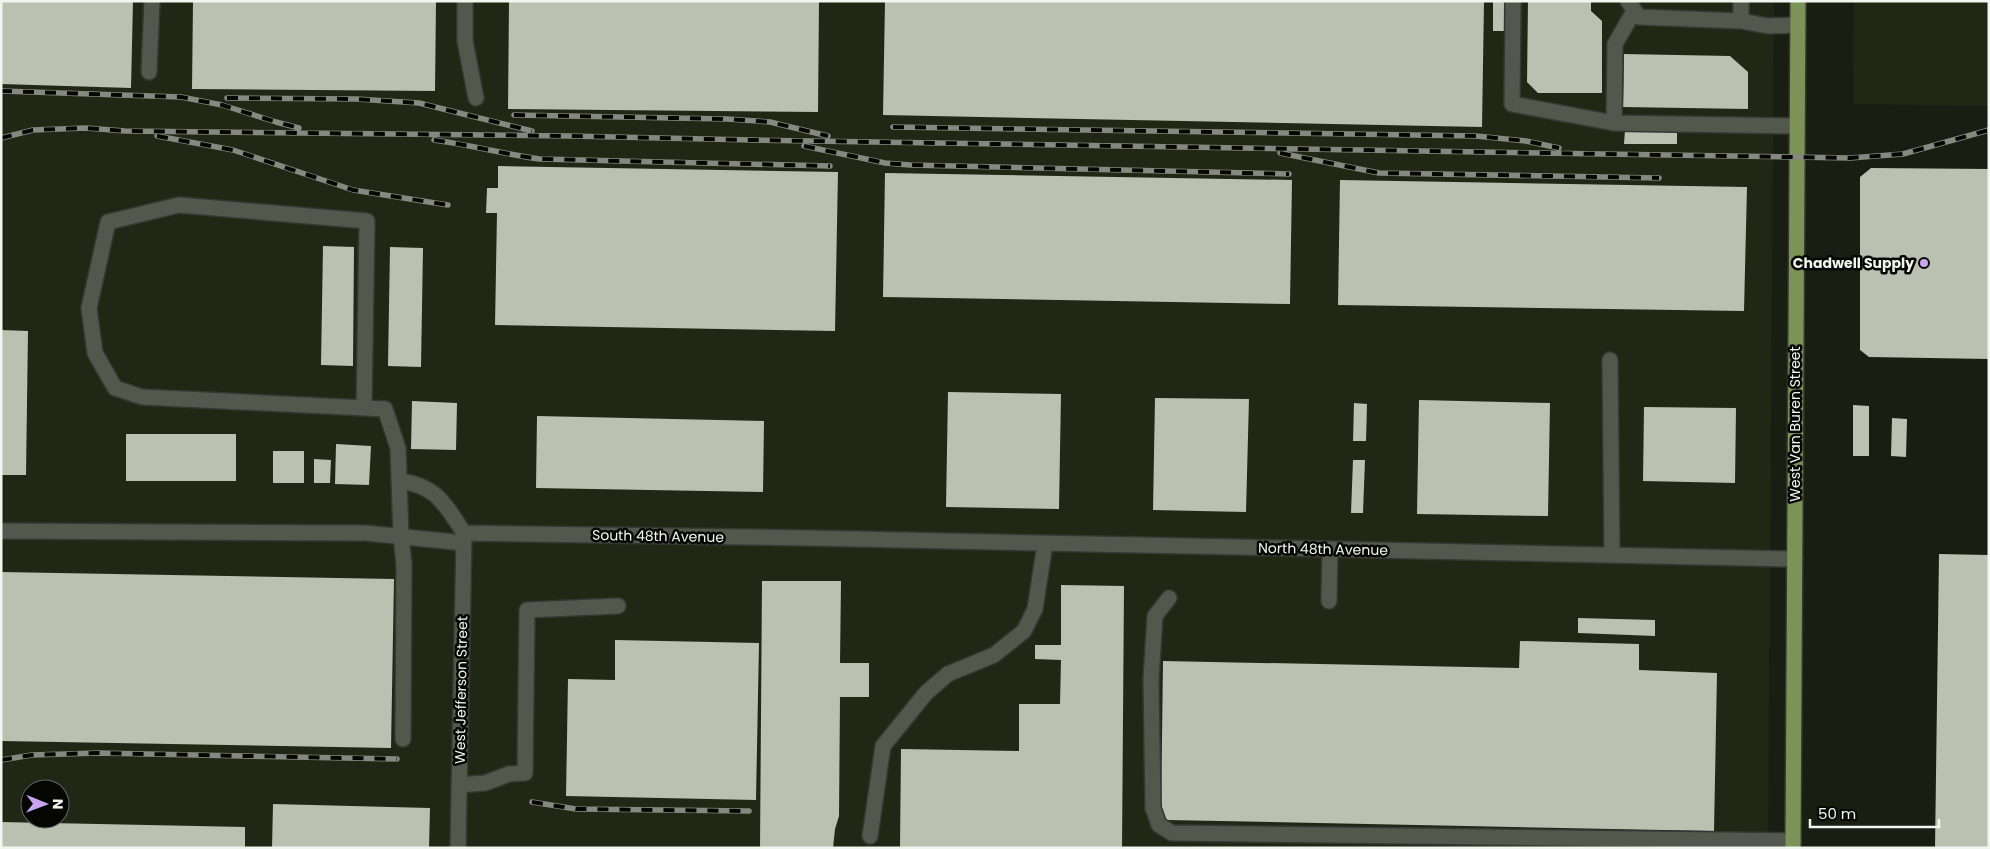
<svg xmlns="http://www.w3.org/2000/svg" width="1990" height="849" font-family="Poppins,sans-serif">
<rect width="100%" height="100%" fill="#191e12"/>
<path fill="#202715" fill-rule="evenodd" d="M1 1H1774L1768 848H1ZM30 789H60V819H30Z
M1854 1H1989V106L1853 104Z"/>
<path fill="#bac1b1" d="M1 1H133L131 88 1 84Z
M193 1H436L435 91 192 89Z
M509 1H819L818 112 508 109Z
M885 1H1484L1482 127 883 115Z
M1493 1H1507V31H1493Z
M1528 1H1591V11L1602 21V93H1538L1527 82Z
M1624 54 1730 56 1748 72V109L1623 107Z
M1625 130H1677V144H1624Z
M498 166 838 172 835 331 495 325 497 213H486L487 188H498Z
M1871 168 1989 169V359L1869 357 1860 350V177Z
M885 173 1292 180 1290 304 883 297Z
M1340 180 1747 187 1744 311 1338 305Z
M323 246 354 247 353 366 321 365Z
M390 247 423 248 421 367 388 366Z
M1 330 28 331 26 475H1Z
M948 392 1061 394 1059 509 946 507Z
M1155 398 1249 399 1246 512 1153 510Z
M1419 400 1550 403 1548 516 1417 514Z
M412 401 457 403 456 450 411 449Z
M1354 403 1367 404 1366 441H1353Z
M1853 405 1869 406V456H1853Z
M1644 407 1736 408 1735 483 1643 481Z
M537 416 764 421 763 492 536 488Z
M1892 418 1907 419 1906 457 1891 456Z
M126 434H236V481H126Z
M336 444 371 446 369 485 335 484Z
M273 451H304V483H273Z
M314 459 331 460 330 483H314Z
M1353 460H1365L1363 513H1351Z
M1939 554 1989 555V848H1935Z
M1 572 394 579 391 748 1 741Z
M762 581H841L840 663H869V697H840L839 816 835 829 833 848H760Z
M1061 585 1124 586 1122 848H900L901 749 1019 751V704H1060L1061 660 1035 659V645H1061Z
M1578 618 1655 620V636L1578 633Z
M615 640 759 643 756 800 566 796 568 679 615 680Z
M1520 641 1639 644V670L1717 673 1714 831 1167 820 1161 815 1163 661 1519 668Z
M273 804 430 808 429 848H272Z
M1 822 245 827V848H1Z"/>
<g fill="none" stroke-linecap="round" stroke-linejoin="round">
<g stroke="#343831" stroke-width="18">
<path id="minor" d="M465 1V41L476 98
M1513 1 1512 104 1614 123 1796 126
M1628 1 1639 17 1741 21V1
M1741 21 1768 26 1798 25
M149 72 152 1
M1614 123 1615 44 1634 11
M1610 360 1612 555
M364 408 367 221 179 205 108 222 89 308 95 353 115 388 142 397 385 409 398 448 401 537 404 564 403 739
M399 481C436 485 445 504 464 533
M1 531 366 533 464 543
M464 533 809 538 1795 559
M1169 598 1155 616 1151 679 1153 808 1159 825 1172 833 1793 841
M1329 601 1330 550
M459 785 485 783 509 774 525 773 527 610 618 606
M870 836 883 746 926 693 948 674 994 655 1024 631 1035 609 1045 544
M458 848 464 535"/>
</g>
<g stroke="#343831" stroke-width="18">
<path id="major" d="M1793 848 1798 1"/>
</g>
<use href="#minor" stroke="#52584b" stroke-width="15"/>
<use href="#major" stroke="#7c9358" stroke-width="15"/>
<g stroke="#85897f" stroke-width="5.5">
<path id="rail" d="M1 91 181 97 222 105 276 122 299 128
M227 98 356 99 419 103 532 131
M514 115 727 119 770 122 828 136
M893 127 1476 136 1526 141 1559 148
M157 136 233 150 353 190 448 205
M1 138 33 130 86 128 125 131 569 136 752 140 1850 158 1903 154 1989 130
M434 140C470 145 504 154 540 159L830 166
M804 146 885 163 910 165 1289 174
M1280 153 1379 173 1659 178
M1 760 32 755 98 753 397 759
M532 802 576 809 749 811"/>
</g>
<use href="#rail" stroke="#060704" stroke-width="4" stroke-dasharray="11" stroke-linecap="butt"/>
</g>
<circle fill="#c9a5ee" stroke="#060704" stroke-width="2" cx="1924" cy="263" r="5"/>
<g text-anchor="middle" stroke-width="5" stroke-linejoin="round" paint-order="stroke">
<g font-size="14" font-weight="bold" fill="#f2f6ee" stroke="#060704" text-anchor="end">
<text x="1914" y="268">Chadwell Supply</text>
</g>
<g font-size="14" fill="#f2f6ee" stroke="#060704">
<text transform="translate(1795 424) rotate(-90)" y="5">West Van Buren Street</text>
<text transform="translate(658 536) rotate(1)" y="5">South 48th Avenue</text>
<text transform="translate(1323 549) rotate(1)" y="5">North 48th Avenue</text>
<text transform="translate(461 690) rotate(-89)" y="5">West Jefferson Street</text>
</g>
</g>
<rect width="1990" height="849" fill="none" stroke="#f2f6ee" stroke-width="5"/>
<g transform="translate(45 804) rotate(91)"><circle r="24" fill="#060704" stroke="#646762"/>
<path d="M0-4L9 19L0 12L-9 19Z" fill="#c9a5ee"/>
<text y="-8" font-size="14" font-weight="bold" text-anchor="middle" fill="#f2f6ee">N</text>
</g>
<path d="M1810 819v8h129v-8" fill="none" stroke="#f2f6ee" stroke-width="2.5"/>
<text x="1818" y="819" font-size="15" fill="#f2f6ee" stroke="#060704" stroke-width="4" paint-order="stroke">50 m</text>
</svg>
